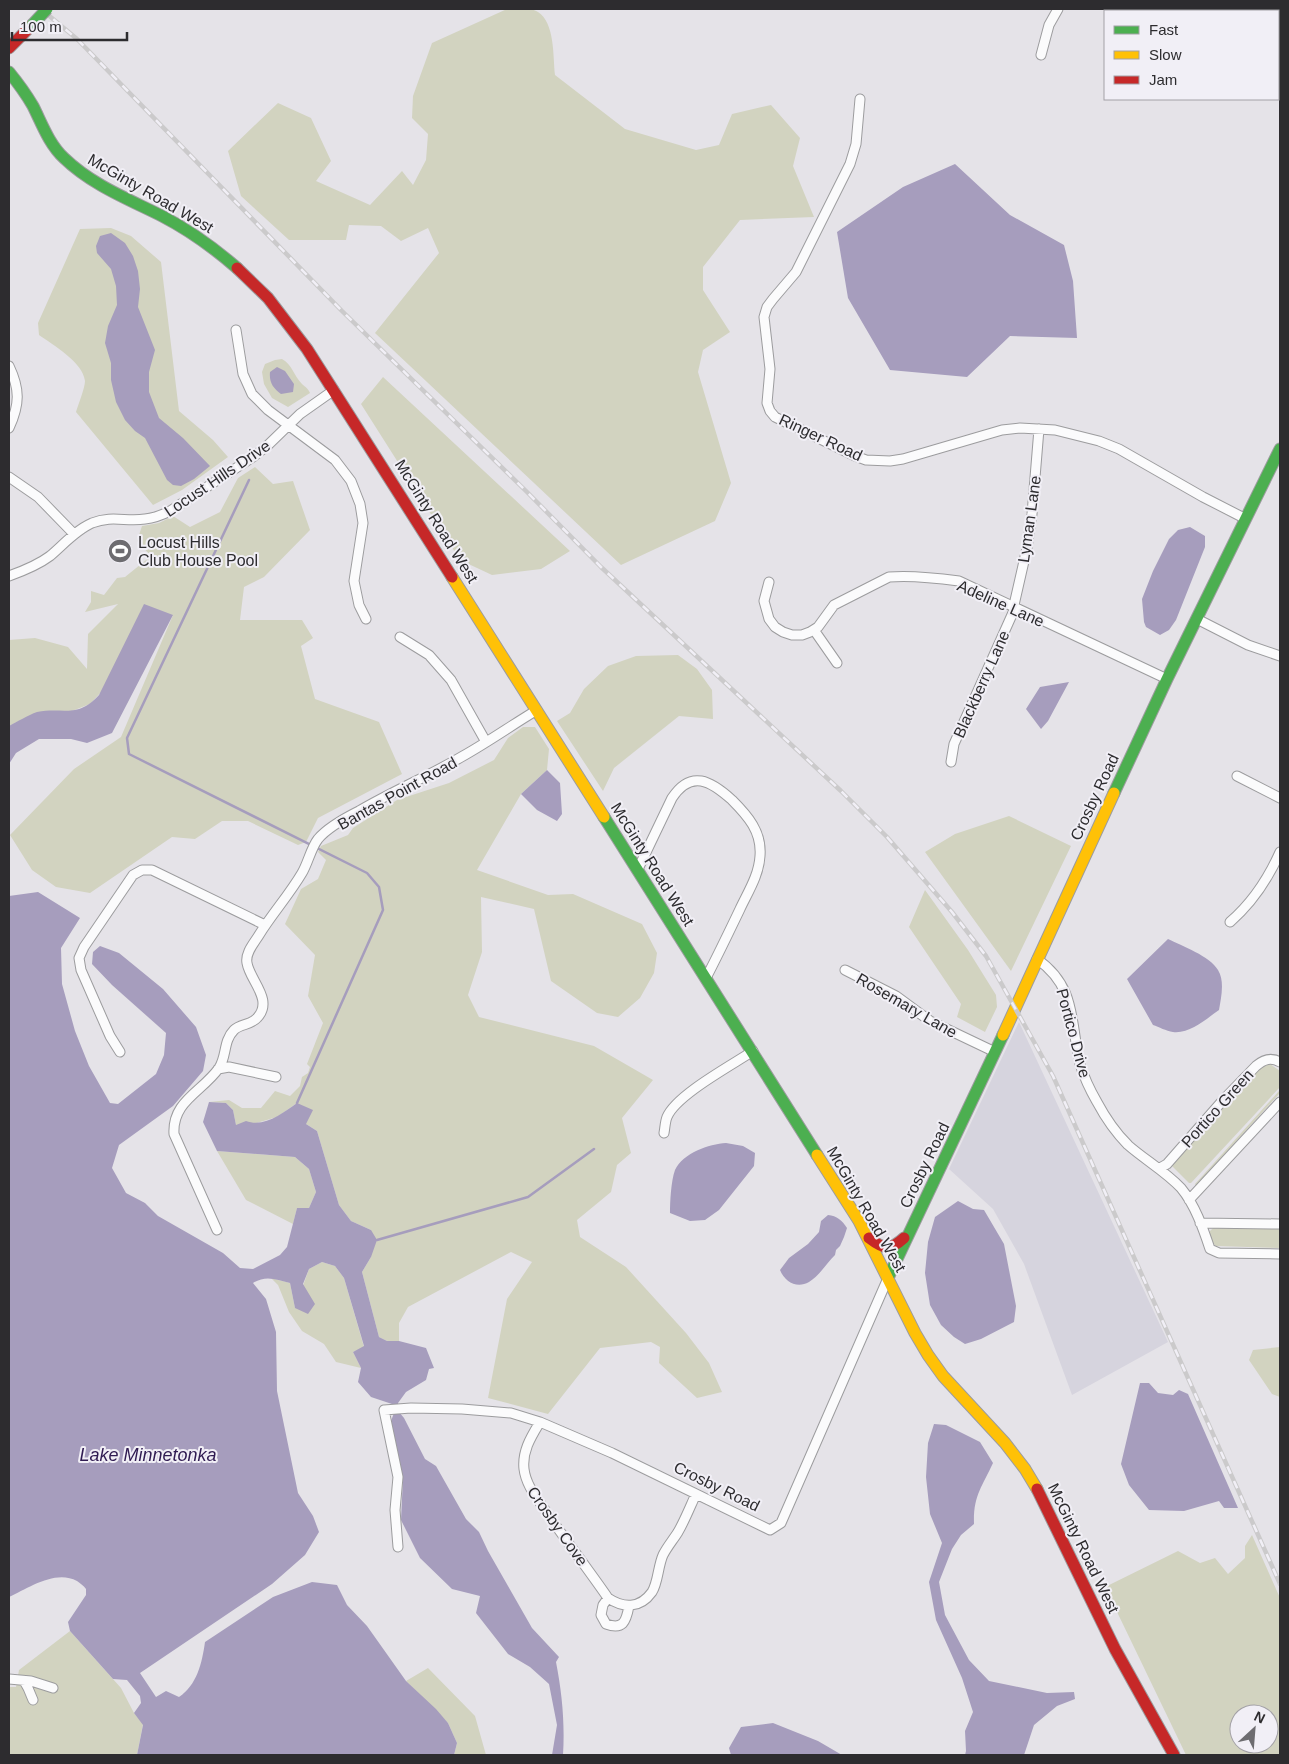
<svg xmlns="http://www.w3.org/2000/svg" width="1289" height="1764" font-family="Arial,sans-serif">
<rect width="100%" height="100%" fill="#e5e3e8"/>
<path fill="#d6d4de" d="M1019 1022 1168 1342 1072 1395 1024 1264 993 1209 949 1169Z"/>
<path fill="#d2d3c0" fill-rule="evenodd" d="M507 9C516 9 530 7 538 12 555 23 553 56 555 75L625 129 696 150 719 145 732 114 771 105 800 138 793 166 814 217 740 220 703 267V290L730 332 703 350 698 372 731 483 715 521 621 565 375 333 439 253 428 228 401 241 381 226 349 225 346 240H289L241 196 228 151 278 103 311 118 331 161 316 181 370 205 402 171 413 185 426 160 428 134 412 118 413 96 432 43Z
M111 228 131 236 161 262 179 411 213 440 228 457 182 490 153 505 76 412C78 405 85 388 85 381 83 362 53 345 39 335L38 323 80 229Z
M282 359C292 364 294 376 302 384 305 387 308 388 310 393L288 407 272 398 264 384 262 372 265 364 275 360Z
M383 377 570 551 541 569 492 575 460 560 361 404Z
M255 467 273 484 293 481 310 530 264 577 244 587 240 620H302L313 638 301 646 315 699 379 722 402 774 318 818 306 842 298 845 248 821H222L195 839 172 837 90 893 56 887 32 870 10 835 74 769 121 737 173 615 90 704 72 711 36 713 9 726V640L35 638 68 647 87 669 88 634 118 604 85 612 91 602V591L104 595 117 578 125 577 151 556 137 541 142 526 159 523 173 516 190 527 220 512 238 478Z
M678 655 697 669 712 690 713 719 679 716 614 768 603 791 557 721 570 713 584 689 608 666 636 656Z
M523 727H535L549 749 547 770 521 794 477 870 548 895 573 894 642 924 657 953 654 973 640 998 618 1017 597 1013 551 981 534 909 481 897 482 952 468 995 479 1017 594 1046 653 1080 622 1118 631 1153 617 1165 611 1192 577 1220 580 1237 626 1267 686 1333 709 1363 722 1392 697 1398 659 1363 660 1347 651 1342 600 1348 548 1414 488 1398 507 1299 532 1262 511 1252 408 1307 399 1323V1341H387L379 1337 362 1272 371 1257V1230L351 1221 339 1205 317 1131 306 1124 297 1103 277 1117 253 1124 236 1125 233 1110 226 1103 209 1102 229 1100 242 1108H261L275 1091 290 1096 300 1086 302 1077 308 1073 310 1067 307 1064 323 1023 308 996 315 955 285 924 301 889 318 879 326 860 318 852 321 846 348 835 353 828 397 800 449 783 494 760 508 738Z
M1009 816 1071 846 1011 971 925 852 955 834Z
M925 890 968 950 996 995 997 1007 985 1032 957 1017 961 1004 909 927Z
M1266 1064H1270L1280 1071V1087L1191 1183H1189L1171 1165 1256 1069Z
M1279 1091 1280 1093 1196 1186 1195 1184Z
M217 1151 295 1157 309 1169 316 1192 309 1208H297L293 1224 246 1200Z
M1215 1226 1280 1228V1248L1216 1246C1210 1241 1209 1238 1210 1231Z
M322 1262 335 1266 344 1278 364 1347 353 1352 361 1368 336 1362 324 1344 302 1331 289 1312 278 1285 271 1278 290 1283 295 1308 309 1269Z
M1280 1347V1397L1272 1394 1249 1360 1253 1350Z
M1252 1535 1280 1598V1755H1186L1105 1587 1178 1551 1200 1563 1215 1558 1228 1574 1245 1558V1546ZM1239 1714H1269V1744H1239Z
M70 1631 121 1688 134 1713 143 1724 137 1755H10L9 1752V1687H16L19 1670Z
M428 1668 475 1716 486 1755H454L457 1743 448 1723 406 1681Z"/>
<path fill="#a69dbd" d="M955 164 1010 215 1064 245 1073 281 1077 338 1010 336 967 377 890 370 848 298 837 232 903 187Z
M111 233 125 243 133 256 138 271 140 289 138 307 155 350 149 372V392L159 418 183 438 210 466 194 479 181 486 173 485 167 480 145 438 135 431 125 420 116 402 111 380V363L105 343 108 326 117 305 116 286 111 269 97 253 96 246 100 236Z
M277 367 285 371 294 384 293 392 281 394C273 388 269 382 270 372Z
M1190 527 1205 536V547L1176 620 1169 630 1160 635 1146 627 1144 622 1142 599 1153 571 1169 539 1178 530Z
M114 544 119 546 122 545 123 548 128 549 127 556 122 555 119 558 116 557 115 553 110 550Z
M144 604 173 615 112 733 87 743 71 739H39L16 753 9 764V726C17 722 28 715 37 712 63 707 77 719 99 695Z
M1069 682 1048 721 1041 729 1026 709 1040 687Z
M547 770 560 783 562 814 557 821 537 810 521 794Z
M38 892 80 918 61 948 62 984 75 1031 89 1066 110 1103 118 1104 156 1074 164 1055 166 1033 112 985 92 964 93 952 100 946 119 953 163 989 196 1027 206 1055 203 1071 173 1106 119 1145 112 1168 126 1193 145 1203 158 1216 223 1253 240 1268 253 1269 280 1255 287 1247 297 1208H309L316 1192 309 1169 295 1157 217 1151 203 1122 209 1102 226 1103 233 1110 236 1125 246 1121C264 1128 283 1113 297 1103L313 1110 306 1124 317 1131 339 1205 351 1221 371 1230 377 1240 371 1257 362 1272 379 1337 387 1341H399L426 1348 434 1368 429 1369 426 1380 406 1392 398 1403 399 1412 404 1418 425 1459 436 1466 466 1519 479 1532 488 1551 532 1628 559 1657 556 1662C562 1693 565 1723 563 1755H552L557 1725 549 1684 530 1667 508 1654 476 1613 480 1596 452 1589 420 1558 401 1520 403 1478 391 1421 394 1413 392 1404 371 1397 358 1382 361 1368 353 1352 364 1346 344 1278 335 1266 322 1262 309 1269 303 1284 315 1304 308 1314 295 1308 290 1283C276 1279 265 1275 253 1283L266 1299 276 1332 277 1391 298 1493 313 1516 319 1532 305 1555 272 1584 140 1673 156 1697 166 1691 179 1697C197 1685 202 1663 205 1642L273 1597 312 1582 337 1585 347 1605 367 1626 406 1681 436 1709 448 1723 457 1743 454 1755H137L143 1725 134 1713 141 1703 140 1696 127 1680 113 1679 70 1631 68 1622 86 1595V1589C84 1586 80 1583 77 1581 56 1569 28 1588 9 1597V896Z
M1168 939C1182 946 1210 956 1218 970 1225 981 1221 998 1219 1010 1206 1019 1190 1034 1173 1032 1166 1031 1159 1027 1153 1025L1127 979Z
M726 1143 743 1146 755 1153 754 1166 719 1210 705 1220 690 1221 670 1213C670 1202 671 1181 675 1170 683 1153 709 1144 726 1143Z
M958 1201 973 1209 984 1210 1004 1244 1016 1306 1014 1322 981 1339 965 1344 954 1337 941 1325 930 1305 925 1273 928 1242 935 1217Z
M828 1215C837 1216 842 1220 847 1228L844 1237 840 1246 836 1250 835 1255C827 1263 819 1276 809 1282 797 1289 785 1282 780 1270L789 1258 808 1244 819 1232 821 1221Z
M1140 1383H1149L1158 1393 1173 1395 1179 1390 1188 1394 1238 1508H1224L1219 1501 1184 1511 1149 1510 1129 1485 1121 1464Z
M934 1424 946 1425 980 1442 993 1463C982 1487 973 1496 974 1524L961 1535 952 1549 939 1582 945 1615 969 1660 989 1681 1047 1693 1074 1692 1075 1699 1057 1706 1034 1725 1024 1755H965L966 1751 965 1731 973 1712 962 1678 936 1620 929 1582 942 1543 930 1514 926 1477 928 1443Z
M773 1723 818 1741 842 1755H731L729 1748 741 1727Z"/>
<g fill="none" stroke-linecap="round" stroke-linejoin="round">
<path stroke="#a69dbd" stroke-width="2.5" d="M249 480 127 738 129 754 367 873 379 887 383 910 297 1103
M377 1240 528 1197 594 1149"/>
<g stroke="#9c9c9e" stroke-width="11">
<path id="street" d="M1167 9 1172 11
M1041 55 1049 25 1058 9
M1278 85 1280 87
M860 99 856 144 850 164 796 272 773 299 767 307 764 317 770 369 767 403 770 411 775 417 855 456 866 460 890 461 903 459 1002 430 1020 428 1055 430 1099 441 1119 449 1203 497 1246 519
M236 330 243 374 252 394 268 410 335 460 351 481 360 504 363 523 354 581 359 605 366 619
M9 366C20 389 20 404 9 428
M9 477 38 497 74 534
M9 576C23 571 38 565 50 556 63 545 76 530 92 523 112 515 126 522 145 519 155 518 162 515 170 511L253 457 267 446 300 414 334 390
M769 582 764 601 769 619 775 627 783 632 792 635H802L810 632 818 627 834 605 889 577C911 575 937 578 959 581L1167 679
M1197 619 1248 645 1280 656
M814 630 837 663
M400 637 429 655 451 680 486 742
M951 762 954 744 1015 608 1014 605 1027 548 1032 514 1039 429
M1237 776 1280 798
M638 869 672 798C691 769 711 781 732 800 748 816 762 832 760 856 759 875 748 892 740 909 729 932 718 955 706 978
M1230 922C1252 903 1268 879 1280 852
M1037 959C1077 987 1070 1022 1080 1064 1084 1077 1090 1090 1097 1102 1105 1117 1116 1133 1128 1145 1145 1160 1165 1171 1181 1188 1195 1205 1203 1228 1210 1249L1219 1253 1280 1254
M845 970 896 996 930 1021 995 1052
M120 1052 110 1036 81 970 79 958 84 947 133 875 142 870H152L265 925
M218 1069 229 1067 276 1077
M664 1133C665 1128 665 1122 667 1117 676 1095 732 1065 753 1051
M1160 1168 1167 1164 1224 1099 1256 1066C1264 1059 1271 1057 1280 1062
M1189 1200 1280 1102
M1200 1223 1280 1224
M217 1230 174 1134C172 1101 202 1092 219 1068 227 1056 223 1041 234 1030 240 1024 251 1025 257 1018 274 1000 250 981 247 963 245 953 254 943 259 935 272 914 289 895 302 873 308 863 311 848 318 839 328 827 345 818 359 811 393 791 429 776 463 756 488 742 512 725 537 710
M540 1422C531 1437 522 1451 524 1469 526 1486 538 1499 547 1513 567 1542 588 1569 608 1598 623 1608 640 1609 652 1592 658 1583 658 1566 663 1555 667 1547 673 1540 678 1532 685 1520 690 1507 696 1494
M398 1547 395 1510 398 1477 384 1410 411 1408 462 1409 511 1413 540 1422 612 1453 770 1530 781 1523 888 1278
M608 1598 603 1605 601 1615 606 1624C623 1630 626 1622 629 1606
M9 1679 31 1681 53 1688
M24 1681 28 1688 33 1700"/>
</g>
<g stroke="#9c9c9e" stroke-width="13">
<path id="fast" d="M9 72C18 83 26 94 33 106 42 124 49 144 64 158 92 185 128 199 162 216 189 230 214 248 237 268
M1114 793 1167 679 1280 449
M604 817 817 1155
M888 1278 1003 1035"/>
</g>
<g stroke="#9c9c9e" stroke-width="13">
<path id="slow" d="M452 577 604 817
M1003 1035 1114 793
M817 1155 859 1221 915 1333 928 1355 943 1376 1005 1443 1025 1469 1037 1489"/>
</g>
<g stroke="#9c9c9e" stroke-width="13">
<path id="jam" d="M9 48 32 25
M237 268 268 298 307 349 452 577
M869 1238C883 1249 890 1251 904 1238
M1037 1489 1115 1649 1174 1755"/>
</g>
<use href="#street" stroke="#fbfbfc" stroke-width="9"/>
<use href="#fast" stroke="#4caf50" stroke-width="11"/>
<use href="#slow" stroke="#ffc107" stroke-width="11"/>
<use href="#jam" stroke="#c62828" stroke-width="11"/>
<g stroke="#cbcacb" stroke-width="4.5">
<path id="rail" d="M41 9 77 39 342 311 527 492 601 567 841 791 887 837 952 912 986 956 1053 1076 1280 1584"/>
</g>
<use href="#rail" stroke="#f1eff6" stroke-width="2.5" stroke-dasharray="8" stroke-linecap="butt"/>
<g stroke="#9c9c9e" stroke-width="13" stroke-linecap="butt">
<path id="fast-bridge" d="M32 25 47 9"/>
</g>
<use href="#fast-bridge" stroke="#4caf50" stroke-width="11"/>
</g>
<defs>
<g id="stadium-disc" transform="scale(1.25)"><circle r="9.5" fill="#6d6c70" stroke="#f1eff6"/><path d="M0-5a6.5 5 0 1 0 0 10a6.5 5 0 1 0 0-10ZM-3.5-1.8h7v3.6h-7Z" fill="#fff"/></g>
</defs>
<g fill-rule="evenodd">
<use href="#stadium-disc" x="120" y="551"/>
</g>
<g text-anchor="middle" stroke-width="4" stroke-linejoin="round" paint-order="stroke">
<g font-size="16" fill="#2d2c2f" stroke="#f1eff6">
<text transform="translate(151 193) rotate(30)" y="6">McGinty Road West</text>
<text transform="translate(821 437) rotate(25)" y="6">Ringer Road</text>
<text transform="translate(217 478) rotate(-34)" y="6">Locust Hills Drive</text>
<text transform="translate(1029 519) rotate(-82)" y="6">Lyman Lane</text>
<text transform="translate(437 521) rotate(58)" y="6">McGinty Road West</text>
<text transform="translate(1001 603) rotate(24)" y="6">Adeline Lane</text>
<text transform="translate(981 684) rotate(-66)" y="6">Blackberry Lane</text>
<text transform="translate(397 793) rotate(-29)" y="6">Bantas Point Road</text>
<text transform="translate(1094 797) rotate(-65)" y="6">Crosby Road</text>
<text transform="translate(653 864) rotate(58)" y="6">McGinty Road West</text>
<text transform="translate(907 1005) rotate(30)" y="6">Rosemary Lane</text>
<text transform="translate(1074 1033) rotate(75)" y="6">Portico Drive</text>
<text transform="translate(1217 1108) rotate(-48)" y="6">Portico Green</text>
<text transform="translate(924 1165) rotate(-64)" y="6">Crosby Road</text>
<text transform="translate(867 1209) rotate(60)" y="6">McGinty Road West</text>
<text transform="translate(717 1486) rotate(26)" y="6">Crosby Road</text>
<text transform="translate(558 1526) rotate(55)" y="6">Crosby Cove</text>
<text transform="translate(1084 1548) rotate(64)" y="6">McGinty Road West</text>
</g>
<g font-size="16" fill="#2d2c2f" stroke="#f1eff6" text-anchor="start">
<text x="138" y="548">Locust Hills<tspan x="138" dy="18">Club House Pool</tspan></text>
</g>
<g font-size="18" font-style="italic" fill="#301b52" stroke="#f1eff6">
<text x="148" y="1461">Lake Minnetonka</text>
</g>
</g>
<rect width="1289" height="1764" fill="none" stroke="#2d2c2f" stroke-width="20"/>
<rect x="1104" y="10" width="175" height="90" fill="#f1eff6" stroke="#a3a1a6"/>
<rect x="1114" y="26" width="25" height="8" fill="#4caf50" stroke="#a3a1a6"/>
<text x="1149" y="35" font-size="15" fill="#2d2c2f">Fast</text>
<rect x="1114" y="51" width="25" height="8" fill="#ffc107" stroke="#a3a1a6"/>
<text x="1149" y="60" font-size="15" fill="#2d2c2f">Slow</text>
<rect x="1114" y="76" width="25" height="8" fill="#c62828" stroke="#a3a1a6"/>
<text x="1149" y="85" font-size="15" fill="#2d2c2f">Jam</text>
<g transform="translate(1254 1729) rotate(26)"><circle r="24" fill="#f1eff6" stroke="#a3a1a6"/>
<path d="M0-4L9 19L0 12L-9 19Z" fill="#6d6c70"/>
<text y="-8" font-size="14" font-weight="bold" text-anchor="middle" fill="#2d2c2f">N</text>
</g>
<path d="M12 32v8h115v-8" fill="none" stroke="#2d2c2f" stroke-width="2.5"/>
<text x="20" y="32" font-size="15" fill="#2d2c2f" stroke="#f1eff6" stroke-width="4" paint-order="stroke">100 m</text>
</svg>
